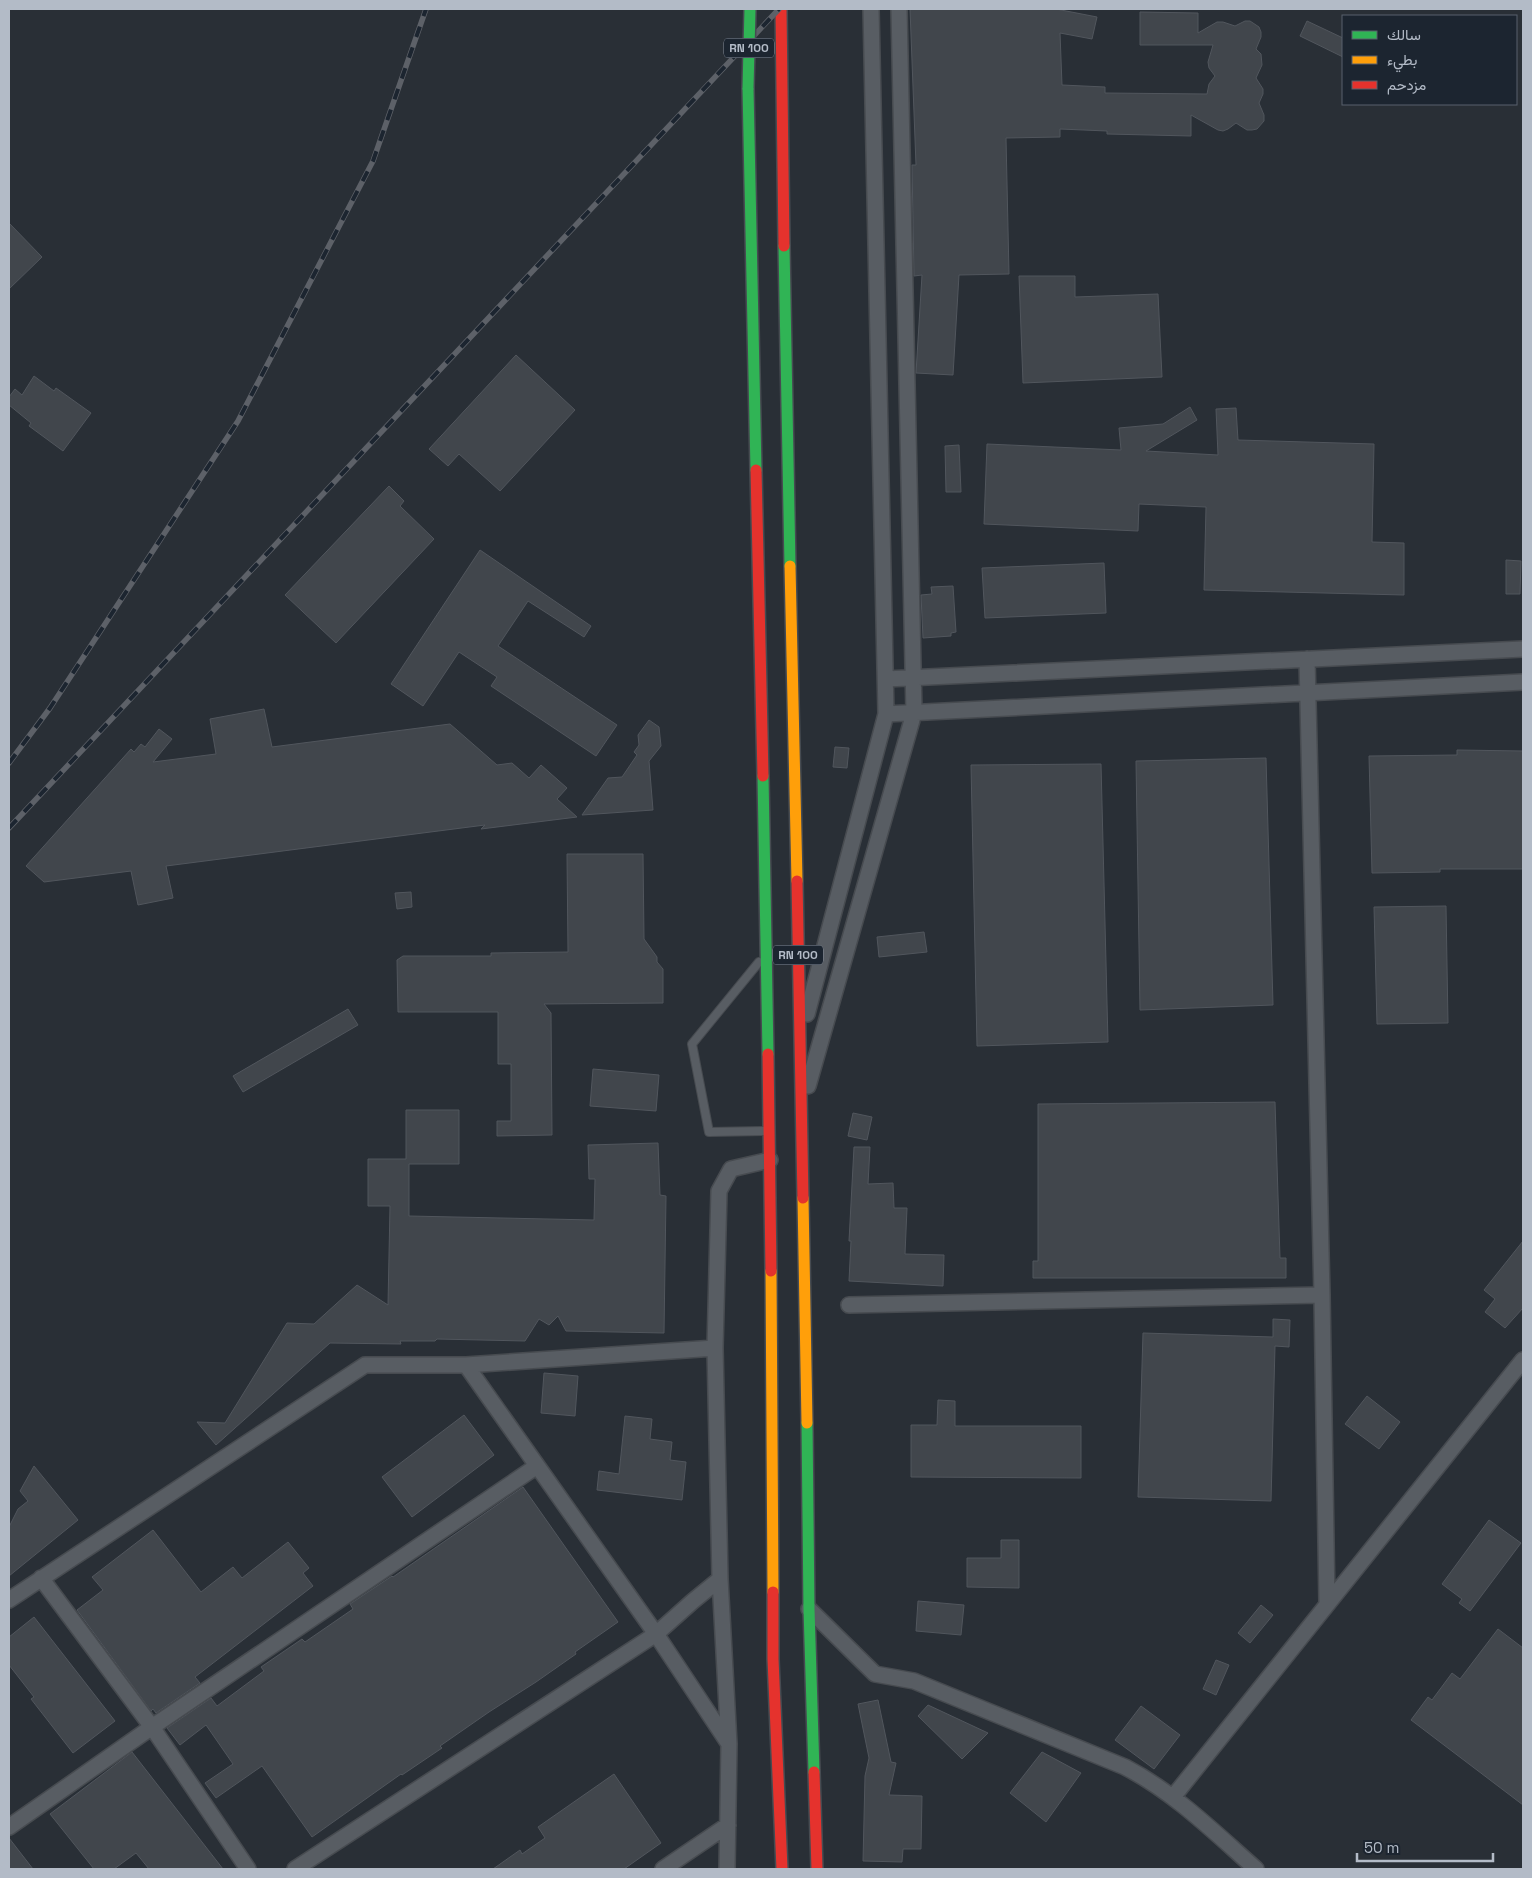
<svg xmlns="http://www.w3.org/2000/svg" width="1532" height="1878" font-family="'Space Grotesk',Vazirmatn,sans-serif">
<rect width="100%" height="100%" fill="#292f36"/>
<path fill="#41464c" stroke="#51565d" d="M910 9H1056L1097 17 1092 39 1060 33 1062 85 1105 87V93L1207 94 1209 84 1215 76 1209 68 1208 62 1213 45H1140V12L1198 13V33L1217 22H1223L1235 26 1245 21H1250L1259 27 1261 32V37L1256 49 1261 54 1262 65 1256 78 1263 89V94L1259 103 1264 115V121L1257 129 1252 130H1247L1236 123 1228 129 1223 131 1218 130 1191 115V136L1107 134V131L1060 129V137L1006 138 1009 274 959 275 953 375 916 373 922 275 914 276 912 165H916Z
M1307 21 1343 38V57L1300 36Z
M9 223 42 257 9 289Z
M1019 276H1075V297L1158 294 1162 377 1023 383Z
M516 355 575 410 500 491 459 454 448 466 429 449Z
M34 376 54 391 56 388 91 413 63 451 29 426 31 423 9 405V397L15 389 22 395Z
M1190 407 1197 420 1146 451 1218 455 1216 409 1236 408 1238 440 1374 444 1372 542 1404 543V595L1204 590 1206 507 1139 504 1138 531 984 524 987 444 1121 450 1119 428 1163 424Z
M959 445 961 492H946L945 446Z
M389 486 404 501 400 506 434 539 336 643 285 595Z
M480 550 591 626 584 637 528 601 498 646 617 725 596 756 491 686 497 677 459 652 423 706 391 684Z
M1506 560 1521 561 1520 594H1506Z
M1104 563 1106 613 985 618 982 568Z
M953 586 956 632 951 633V636L923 638 921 595 932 594 931 587Z
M264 709 272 747 450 724 497 765 512 763 529 778 541 765 567 788 557 799 577 817 481 829 485 825 166 866 173 898 138 905 131 871 44 882 26 866 131 749 134 752 141 744 145 747 159 729 172 739 153 762 216 754 210 719Z
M649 720 659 727 661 746 649 761 653 810 582 815 608 778 622 777 637 755 634 752 639 745 638 735Z
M835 747 849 748 847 768 833 767Z
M1457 750 1523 751V869H1440V872L1372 873 1369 756 1457 755Z
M1266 758 1273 1005 1140 1010 1136 761Z
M1101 764 1108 1042 977 1046 971 765Z
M567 854H643L644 939 657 957V962L663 969V1003L544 1004 551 1013 552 1135 497 1136V1121H511V1064H498V1012H398L397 960 403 956H491V953L568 952Z
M411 892 412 907 397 909 395 893Z
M1446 906 1448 1023 1377 1024 1374 907Z
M924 932 927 952 879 957 877 937Z
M348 1009 358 1025 243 1092 233 1076Z
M593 1069 659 1075 656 1111 590 1106Z
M1275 1102 1280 1258H1286V1278H1033V1261H1038V1104Z
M406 1110H459V1164H409V1216L594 1220 595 1179H589L588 1145 658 1143 660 1195 666 1196 664 1333 566 1331 558 1316 549 1325 539 1319 525 1341 437 1339 435 1341H400L401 1344 330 1343 216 1445 197 1422 225 1423 287 1323 314 1324 357 1285 388 1305 390 1206H368V1159H406Z
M853 1113 872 1117 867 1140 848 1136Z
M854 1147H870L868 1184 893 1183 894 1208H907L905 1254 944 1255 943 1286 849 1281 851 1241H849Z
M1523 1241V1308L1505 1328 1485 1312 1495 1299 1484 1290Z
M1273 1319 1290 1320 1289 1347 1275 1346 1271 1501 1138 1497 1143 1333 1273 1337Z
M544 1373 578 1376 575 1416 541 1413Z
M1367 1396 1400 1422 1379 1449 1345 1424Z
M938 1400 955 1401V1426H1081V1478L911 1477V1425H937Z
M464 1415 494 1455 412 1517 382 1477Z
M625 1416 652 1419 650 1439 672 1442 670 1460 686 1462 682 1500 597 1490 599 1471 619 1474Z
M34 1466 78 1520 9 1576V1527L18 1509 28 1501 20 1491Z
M523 1487 618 1622 575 1652 576 1654 536 1682 489 1712 440 1746 442 1748 402 1775 401 1774 312 1837 262 1766 216 1798 205 1783 233 1764 206 1725 180 1745 167 1728 211 1698 217 1706 264 1671 261 1667 302 1639 305 1642 353 1609 350 1604 392 1576 393 1577Z
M1489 1520 1521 1543 1470 1611 1459 1603 1462 1599 1442 1584Z
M153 1530 201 1592 233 1567 242 1578 288 1542 309 1568 303 1573 313 1586 195 1677 200 1683 156 1713 153 1709 151 1711 77 1610 103 1590 92 1577Z
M1001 1540H1019V1588L967 1587V1558H1001Z
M918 1601 964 1605 961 1635 916 1631Z
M1261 1605 1273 1615 1250 1643 1238 1633Z
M34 1617 115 1721 73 1753 31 1699 34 1697 9 1665V1637Z
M1498 1629 1523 1648V1805L1411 1720 1428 1697 1432 1700 1452 1673 1460 1679Z
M1216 1660 1229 1665 1216 1695 1203 1689Z
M878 1700 891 1762 896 1763 889 1795 922 1796 921 1849H903L902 1862 863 1861 865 1776 869 1758 858 1704Z
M928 1705 988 1733 962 1759 918 1716Z
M1141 1706 1180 1735 1154 1769 1115 1740Z
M132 1752 223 1869H149L136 1853 114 1869H94L50 1814Z
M1042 1752 1081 1773 1046 1822 1010 1793Z
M614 1774 661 1843 624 1869H493L520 1850 522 1854 545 1838 538 1827Z
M9 1838 33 1869H9Z"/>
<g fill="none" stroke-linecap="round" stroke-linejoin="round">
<g stroke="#474b50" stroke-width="10">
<path id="lane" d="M759 962 692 1044 709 1132 766 1131"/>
</g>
<g stroke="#474b50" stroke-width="18">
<path id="street" d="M1307 659 1322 1295 1327 1604
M886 679 1523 649
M886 714 1523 682
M807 1014 886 714 871 9
M808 1086 914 713 899 9
M849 1305 1322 1295
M466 1365 656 1634 729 1744 727 1869
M41 1578 152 1727 248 1869
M9 1600 365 1365H466L715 1348
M809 1609 875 1674 914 1681 1125 1767C1175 1793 1214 1832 1256 1869
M729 1744 720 1579 715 1348 719 1191 731 1169 770 1160
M1173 1797 1523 1360
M9 1827 152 1727 537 1466
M295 1869 656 1634 693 1601 720 1579
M663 1869 728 1825"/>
</g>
<g stroke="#464b51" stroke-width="14">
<path id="fast" d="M748 88 756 470
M784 246 790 566
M763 776 768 1054
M807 1423 809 1609 814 1772"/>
</g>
<g stroke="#464b51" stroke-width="14">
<path id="slow" d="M790 566 797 881
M803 1198 807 1423
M771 1271 773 1592"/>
</g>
<g stroke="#464b51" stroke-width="14">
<path id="jam" d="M781 9 784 246
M756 470 763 776
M797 881 803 1198
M768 1054 771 1271
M773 1592V1659L782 1869
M814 1772 817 1869"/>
</g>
<use href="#lane" stroke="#585d63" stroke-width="8"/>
<use href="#street" stroke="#585d63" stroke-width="15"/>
<use href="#fast" stroke="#30b455" stroke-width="11"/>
<use href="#slow" stroke="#ff9f0a" stroke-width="11"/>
<use href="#jam" stroke="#e5322d" stroke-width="11"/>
<g stroke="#5d6168" stroke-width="5.5">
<path id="rail" d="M9 763 50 708 238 421 373 161 426 9
M9 828 779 9"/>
</g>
<use href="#rail" stroke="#1c2530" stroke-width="4" stroke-dasharray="11" stroke-linecap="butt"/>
<g stroke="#464b51" stroke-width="14" stroke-linecap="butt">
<path id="fast-bridge" d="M748 88 750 9"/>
</g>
<use href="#fast-bridge" stroke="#30b455" stroke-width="11"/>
</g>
<g text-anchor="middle" stroke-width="4.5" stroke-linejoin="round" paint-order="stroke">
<g fill="#1c2530" stroke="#868e9a" stroke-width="1">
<rect x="724" y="38.5" width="50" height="19" rx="4"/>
<rect x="773" y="945.5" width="50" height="19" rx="4"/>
</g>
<g font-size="12" font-weight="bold" fill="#b3bbc7">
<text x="749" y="52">RN 100</text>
<text x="798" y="959">RN 100</text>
</g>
</g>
<rect width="1532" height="1878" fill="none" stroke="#b3bbc7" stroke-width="20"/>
<rect x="1342" y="15" width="175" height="90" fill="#1c2530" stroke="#58616c"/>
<rect x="1352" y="31" width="25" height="8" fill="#30b455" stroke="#58616c"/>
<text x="1387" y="40" font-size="15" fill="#b3bbc7">سالك</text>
<rect x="1352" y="56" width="25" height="8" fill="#ff9f0a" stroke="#58616c"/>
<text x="1387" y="65" font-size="15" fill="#b3bbc7">بطيء</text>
<rect x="1352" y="81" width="25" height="8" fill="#e5322d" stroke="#58616c"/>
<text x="1387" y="90" font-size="15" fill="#b3bbc7">مزدحم</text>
<path d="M1357 1853v8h136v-8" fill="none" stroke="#b3bbc7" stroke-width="2.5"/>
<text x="1364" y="1853" font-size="15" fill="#b3bbc7" stroke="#1c2530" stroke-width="4" paint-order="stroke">50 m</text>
</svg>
